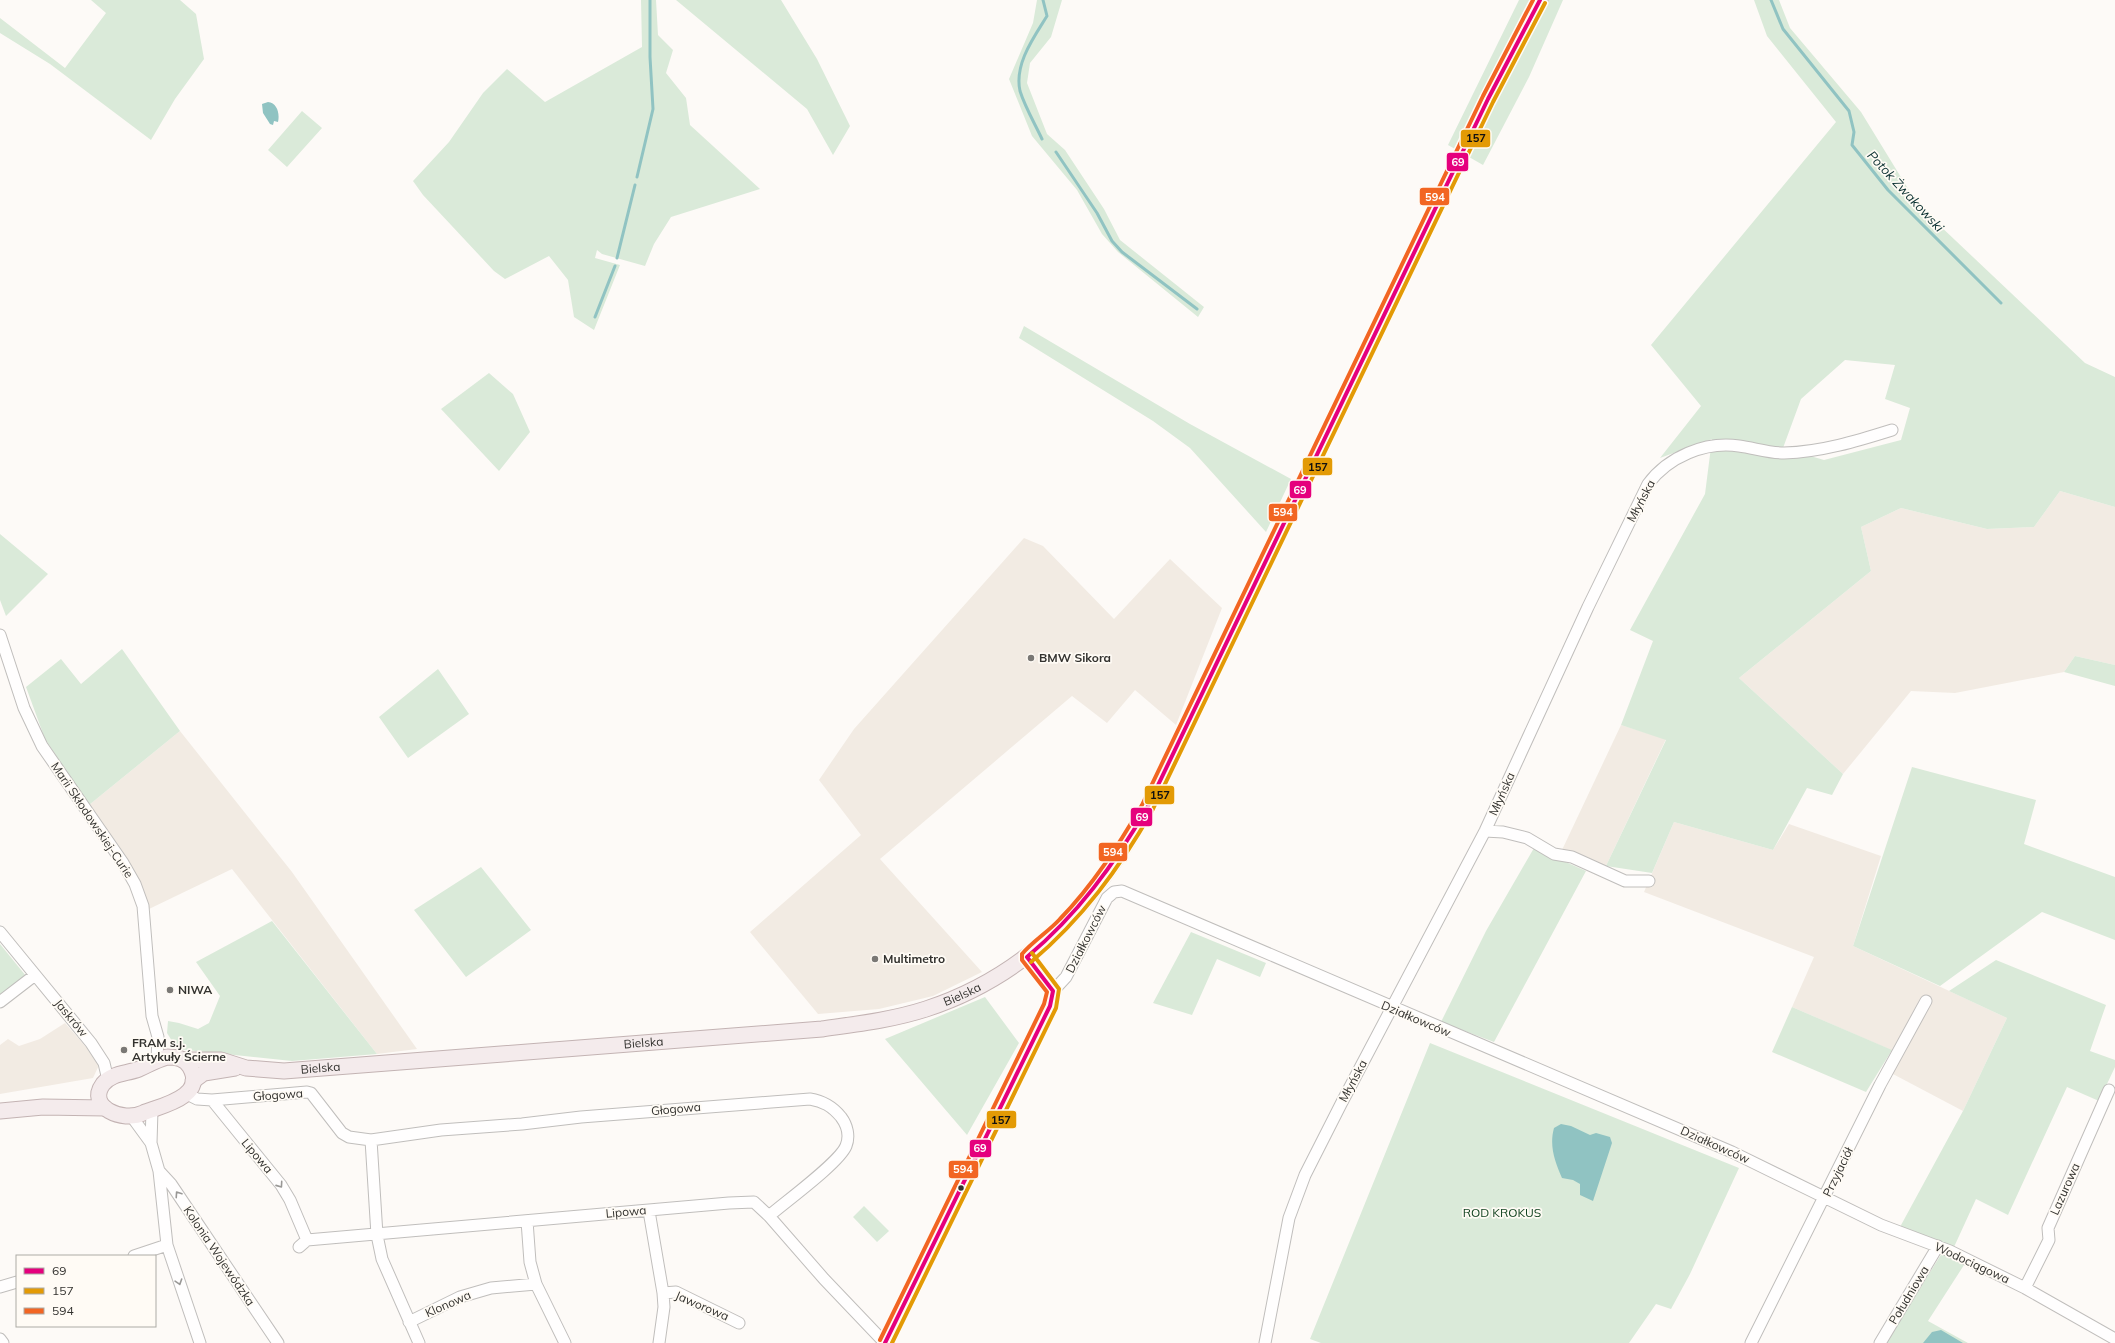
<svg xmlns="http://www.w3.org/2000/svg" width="2115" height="1343" font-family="Mulish,sans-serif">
<rect width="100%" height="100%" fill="#fdfaf7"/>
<path fill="#f2ebe3" d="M2060 491 2115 507V665L2075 656 2064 672 1955 693 1911 691 1843 774 1739 678 1871 571 1861 527 1901 508 1987 529 2034 527Z
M1024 538 1043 546 1114 619 1170 559 1222 608 1176 725 1135 690 1107 723 1072 696 880 859 982 972 933 996 879 1009 818 1014 750 932 861 835 819 780 854 729Z
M1621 725 1666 739 1606 866 1562 850Z
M180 731 292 872 417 1049 377 1054 232 869 149 909 129 862 89 805Z
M1674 822 1773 850 1789 824 1881 856 1853 946 2007 1018 1963 1111 1891 1073V1050L1792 1007 1814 957 1644 892Z
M65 1023 100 1063 93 1078 0 1094V1045L8 1039 19 1046 40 1039Z"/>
<path fill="#daead9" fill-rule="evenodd" d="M91 0H180L196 14 204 59 175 99 151 140 50 64 0 33V18L65 68 106 13Z
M641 0H656L658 35 673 50 666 73 686 98 690 125 760 189 671 217 654 244 645 266 602 254 597 250 595 258 620 265 594 330 574 317 568 280 549 256 505 279 494 271 423 195 413 181 449 142 483 93 507 69 545 102 642 47Z
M676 0H781L817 59 850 126 833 155 807 109Z
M1037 0H1062L1051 37 1030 63 1027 83 1047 134 1065 150 1104 209 1120 240 1204 307 1198 317 1118 252 1102 234 1077 190 1032 136 1009 79 1033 23Z
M1519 0H1563L1529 77 1483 165 1448 145Z
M1754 0H1779L1790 28 1861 112 1918 205 2085 363 2115 377V507L2060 491 2034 527 1987 529 1901 508 1861 527 1871 571 1739 678 1843 774 1832 795 1807 788 1773 850 1674 822 1652 873 1606 866 1666 740 1621 725 1653 641 1630 630 1705 494 1712 439 1660 458 1701 406 1651 345 1836 122 1767 36ZM1845 360 1895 365 1885 399 1910 408 1901 440 1824 460 1783 448 1801 399Z
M302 111 322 128 287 167 268 150Z
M1024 326 1190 424 1291 479 1266 532 1190 448 1153 421 1019 338Z
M489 373 513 394 530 432 499 471 441 409Z
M0 534 48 574 6 616 0 600Z
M122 649 180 731 89 805 45 739 26 687 61 659 81 684Z
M2075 656 2115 665V686L2064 672Z
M438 669 469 714 408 758 379 717Z
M1912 767 2036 800 2024 844 2115 877V940L2042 912 1940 986 1853 946Z
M1534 848 1586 871 1494 1042 1441 1022 1486 931Z
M481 867 531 930 466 977 414 910Z
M272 921 377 1054 292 1061 177 1049 167 1033 168 1021 179 1023 198 1029 209 1023 220 996 196 962Z
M1191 932 1266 963 1260 977 1217 959 1192 1015 1153 1003Z
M0 944 26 976 0 996Z
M1996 960 2106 1005 2090 1051 2115 1060V1067L2099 1101 2067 1087 2008 1215 1976 1199 1954 1247 1900 1227 1963 1111 2007 1018 1949 991Z
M985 997 1019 1043 967 1135 885 1039Z
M1792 1007 1892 1050 1866 1092 1772 1052Z
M1430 1043 1739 1168 1690 1274 1671 1309 1656 1304 1629 1343H1321L1310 1339Z
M864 1206 889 1231 877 1242 853 1217Z
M1942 1253 1964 1265 1928 1321 1968 1343H1886Z"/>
<path fill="#90c3c2" d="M268 102C277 103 280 113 278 122L274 121 273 125 270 124 263 113 262 104Z
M1561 1124 1571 1126 1590 1135 1596 1133 1610 1137 1612 1143 1593 1201 1580 1195V1184L1573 1180 1562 1178C1555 1162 1549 1146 1554 1128Z
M1941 1330 1963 1343H1923L1932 1332Z"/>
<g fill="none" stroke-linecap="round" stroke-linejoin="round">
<path stroke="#90c3c2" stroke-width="3" d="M1771 0 1783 29 1849 111 1854 132 1852 145 1888 190 2001 303
M1042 139C1035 124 1025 107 1020 91 1014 64 1034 37 1047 16L1043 0
M1056 152 1097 213 1112 241 1122 252 1197 309
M637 177 653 109 650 57V0
M617 258 635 185
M595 317 615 266"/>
<g stroke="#c0bebc" stroke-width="13">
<path id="minor" d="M0 635 24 708 42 746 123 863 135 884 143 906 152 1016 158 1037 157 1060
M1485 831 1503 832 1527 838 1554 854 1572 857 1625 881H1649
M0 932 91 1043 104 1063 108 1080
M1053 991 1066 977 1107 898 1114 892 1122 891 1732 1152 1881 1225 1950 1251 2025 1288 2115 1339
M0 1002 35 975
M187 1094 197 1099 212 1100 307 1092 311 1093 342 1133 349 1137 371 1140
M212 1100 281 1185 290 1200 307 1240
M132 1117 151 1143 159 1171 167 1245 200 1343
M151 1143 152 1110
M159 1171 171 1184 278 1343
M649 1211 663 1293 664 1307 659 1343
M527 1221 530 1262 536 1284 565 1343
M299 1247 307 1240 729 1203 754 1202 769 1216 824 1279 885 1343
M134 1256 167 1245
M0 1287 17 1282
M2025 1288 2049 1240 2048 1228 2109 1090
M663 1293 676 1292 739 1323
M409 1322 460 1297 491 1288 536 1284
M0 1339 3 1343
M419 1343 382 1259 377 1235 371 1140 441 1130 522 1124 581 1117 810 1099C823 1101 832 1106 841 1117 847 1125 850 1136 846 1146 839 1163 785 1202 769 1216
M885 1343 1050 1006 1053 991 1027 957
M1265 1343 1289 1218 1305 1175 1341 1104 1485 831 1588 607 1648 484C1668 457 1705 441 1739 446 1754 448 1769 453 1784 453 1821 452 1857 441 1892 430
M1751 1343 1880 1085 1926 1001
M1880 1343 1938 1246"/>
</g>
<g stroke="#c3b3b3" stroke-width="17">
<g id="major">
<path d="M167 1057C176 1057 185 1058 190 1067 207 1097 160 1106 143 1113 123 1123 86 1107 103 1084 112 1073 126 1074 139 1069 148 1065 156 1060 167 1057Z"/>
<path id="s1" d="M184 1060H221L246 1068 284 1071 822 1029C857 1024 892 1020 926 1009 1030 975 1096 901 1147 808L1488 99 1540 0"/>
<path d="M193 1081 204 1073 235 1068"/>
<path d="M0 1111 43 1107 105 1108"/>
</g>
</g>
<use href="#minor" stroke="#fffefe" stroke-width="11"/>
<use href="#major" stroke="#f4ebec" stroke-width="15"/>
<g stroke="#fffbf5" stroke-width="7">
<path id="bus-1" d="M1027 957C1077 915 1114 865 1147 808L1488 99 1540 0
M885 1343 1050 1006 1053 991 1027 957"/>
</g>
<g stroke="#fffbf5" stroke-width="7">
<path id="bus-2" d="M1031 962C1082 919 1119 869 1152 811L1493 102 1545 3
M892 1343 1056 1008 1059 989 1032 953"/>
</g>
<g stroke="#fffbf5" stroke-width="7">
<path id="bus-3" d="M880 1340 1044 1004 1047 992 1022 960V954C1033 941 1048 932 1060 919 1093 885 1118 846 1142 805L1483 96 1533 0"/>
</g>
<use href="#bus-1" stroke="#e5007d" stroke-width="4"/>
<use href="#bus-2" stroke="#e39a05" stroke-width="4"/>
<use href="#bus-3" stroke="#f26522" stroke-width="4"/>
</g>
<defs><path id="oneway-chevron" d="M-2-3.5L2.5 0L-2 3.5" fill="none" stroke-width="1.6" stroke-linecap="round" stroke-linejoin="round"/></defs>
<g stroke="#999896">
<use href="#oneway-chevron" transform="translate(280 1185) rotate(55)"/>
<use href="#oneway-chevron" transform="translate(178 1194) rotate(-124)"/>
<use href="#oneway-chevron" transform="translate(179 1282) rotate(72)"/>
</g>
<g fill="#7a7875" stroke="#fffbf5" stroke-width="1.5">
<circle cx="1031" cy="658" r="4"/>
<circle cx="875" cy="959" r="4"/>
<circle cx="170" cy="990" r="4"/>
<circle cx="124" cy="1050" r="4"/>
</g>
<circle fill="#33322f" stroke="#fffbf5" stroke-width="1.5" cx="961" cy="1188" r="3.5"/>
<g text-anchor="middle" stroke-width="3.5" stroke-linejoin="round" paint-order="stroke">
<g font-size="12" fill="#33322f" stroke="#fffbf5">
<text transform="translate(1641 501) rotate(-62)" y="4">Młyńska</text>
<text transform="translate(1502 794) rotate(-66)" y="4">Młyńska</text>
<text transform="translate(92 820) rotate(56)" y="4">Marii Skłodowskiej-Curie</text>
<text transform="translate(1086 939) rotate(-63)" y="4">Działkowców</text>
<text dy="4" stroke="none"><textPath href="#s1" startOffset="786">Bielska</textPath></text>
<text transform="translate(71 1018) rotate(51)" y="4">Jaskrów</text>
<text transform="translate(1416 1019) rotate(23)" y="4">Działkowców</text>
<text dy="4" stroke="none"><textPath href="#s1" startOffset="462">Bielska</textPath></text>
<text dy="4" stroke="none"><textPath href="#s1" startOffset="138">Bielska</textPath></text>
<text transform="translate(1353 1081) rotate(-62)" y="4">Młyńska</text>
<text transform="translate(278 1095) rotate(-4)" y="4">Głogowa</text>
<text transform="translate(676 1109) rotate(-5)" y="4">Głogowa</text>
<text transform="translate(1715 1145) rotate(24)" y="4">Działkowców</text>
<text transform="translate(257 1156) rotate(50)" y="4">Lipowa</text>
<text transform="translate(1838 1172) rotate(-64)" y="4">Przyjaciół</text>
<text transform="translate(2065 1189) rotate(-66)" y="4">Lazurowa</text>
<text transform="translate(626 1212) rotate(-5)" y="4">Lipowa</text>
<text transform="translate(219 1256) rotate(56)" y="4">Kolonia Wojewódzka</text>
<text transform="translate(1972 1263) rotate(25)" y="4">Wodociągowa</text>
<text transform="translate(1909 1295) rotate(-59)" y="4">Południowa</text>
<text transform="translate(448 1304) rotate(-24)" y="4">Klonowa</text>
<text transform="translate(702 1306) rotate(23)" y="4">Jaworowa</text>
</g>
<g font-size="12" font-weight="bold" fill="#33322f" stroke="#fffbf5" text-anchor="start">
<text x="1039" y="662">BMW Sikora</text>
<text x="883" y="963">Multimetro</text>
<text x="178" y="994">NIWA</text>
<text x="132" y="1047">FRAM s.j.<tspan x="132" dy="14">Artykuły Ścierne</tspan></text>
</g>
<g font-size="12" fill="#093d18" stroke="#fffbf5">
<text x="1502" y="1217">ROD KROKUS</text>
</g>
<g font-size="13" font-style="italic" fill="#0a3031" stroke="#fffbf5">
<text transform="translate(1906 191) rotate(47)" y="5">Potok Żwakowski</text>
</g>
</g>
<g stroke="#fffbf5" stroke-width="1.5">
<rect x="1460" y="129" width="31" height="19" rx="4" fill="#e39a05"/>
<rect x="1446" y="152" width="23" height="20" rx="4" fill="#e5007d"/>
<rect x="1419" y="187" width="31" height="19" rx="4" fill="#f26522"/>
<rect x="1302" y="457" width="31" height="19" rx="4" fill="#e39a05"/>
<rect x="1289" y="480" width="23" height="19" rx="4" fill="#e5007d"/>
<rect x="1268" y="503" width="30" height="19" rx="4" fill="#f26522"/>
<rect x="1144" y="785" width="31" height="20" rx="4" fill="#e39a05"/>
<rect x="1130" y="807" width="23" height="20" rx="4" fill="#e5007d"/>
<rect x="1098" y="842" width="30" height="20" rx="4" fill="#f26522"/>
<rect x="986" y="1110" width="31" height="19" rx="4" fill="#e39a05"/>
<rect x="969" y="1139" width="23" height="19" rx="4" fill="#e5007d"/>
<rect x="948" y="1160" width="31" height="19" rx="4" fill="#f26522"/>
</g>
<g font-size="11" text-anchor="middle" font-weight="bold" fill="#fff">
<text x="1458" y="166">69</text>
<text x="1435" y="201">594</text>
<text x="1300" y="494">69</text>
<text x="1283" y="516">594</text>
<text x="1142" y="821">69</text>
<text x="1113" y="856">594</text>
<text x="980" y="1152">69</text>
<text x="963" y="1173">594</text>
</g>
<g font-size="11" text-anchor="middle" font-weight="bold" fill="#111">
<text x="1476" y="142">157</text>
<text x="1318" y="471">157</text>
<text x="1160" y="799">157</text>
<text x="1001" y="1124">157</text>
</g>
<rect x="16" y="1255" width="140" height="72" fill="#fffbf5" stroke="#adaba6"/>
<rect x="24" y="1268" width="20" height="6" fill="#e5007d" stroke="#adaba6"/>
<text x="52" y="1275" font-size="12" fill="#33322f">69</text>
<rect x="24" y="1288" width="20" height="6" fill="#e39a05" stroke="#adaba6"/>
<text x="52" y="1295" font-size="12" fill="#33322f">157</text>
<rect x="24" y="1308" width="20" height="6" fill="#f26522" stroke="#adaba6"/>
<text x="52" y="1315" font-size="12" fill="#33322f">594</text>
</svg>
